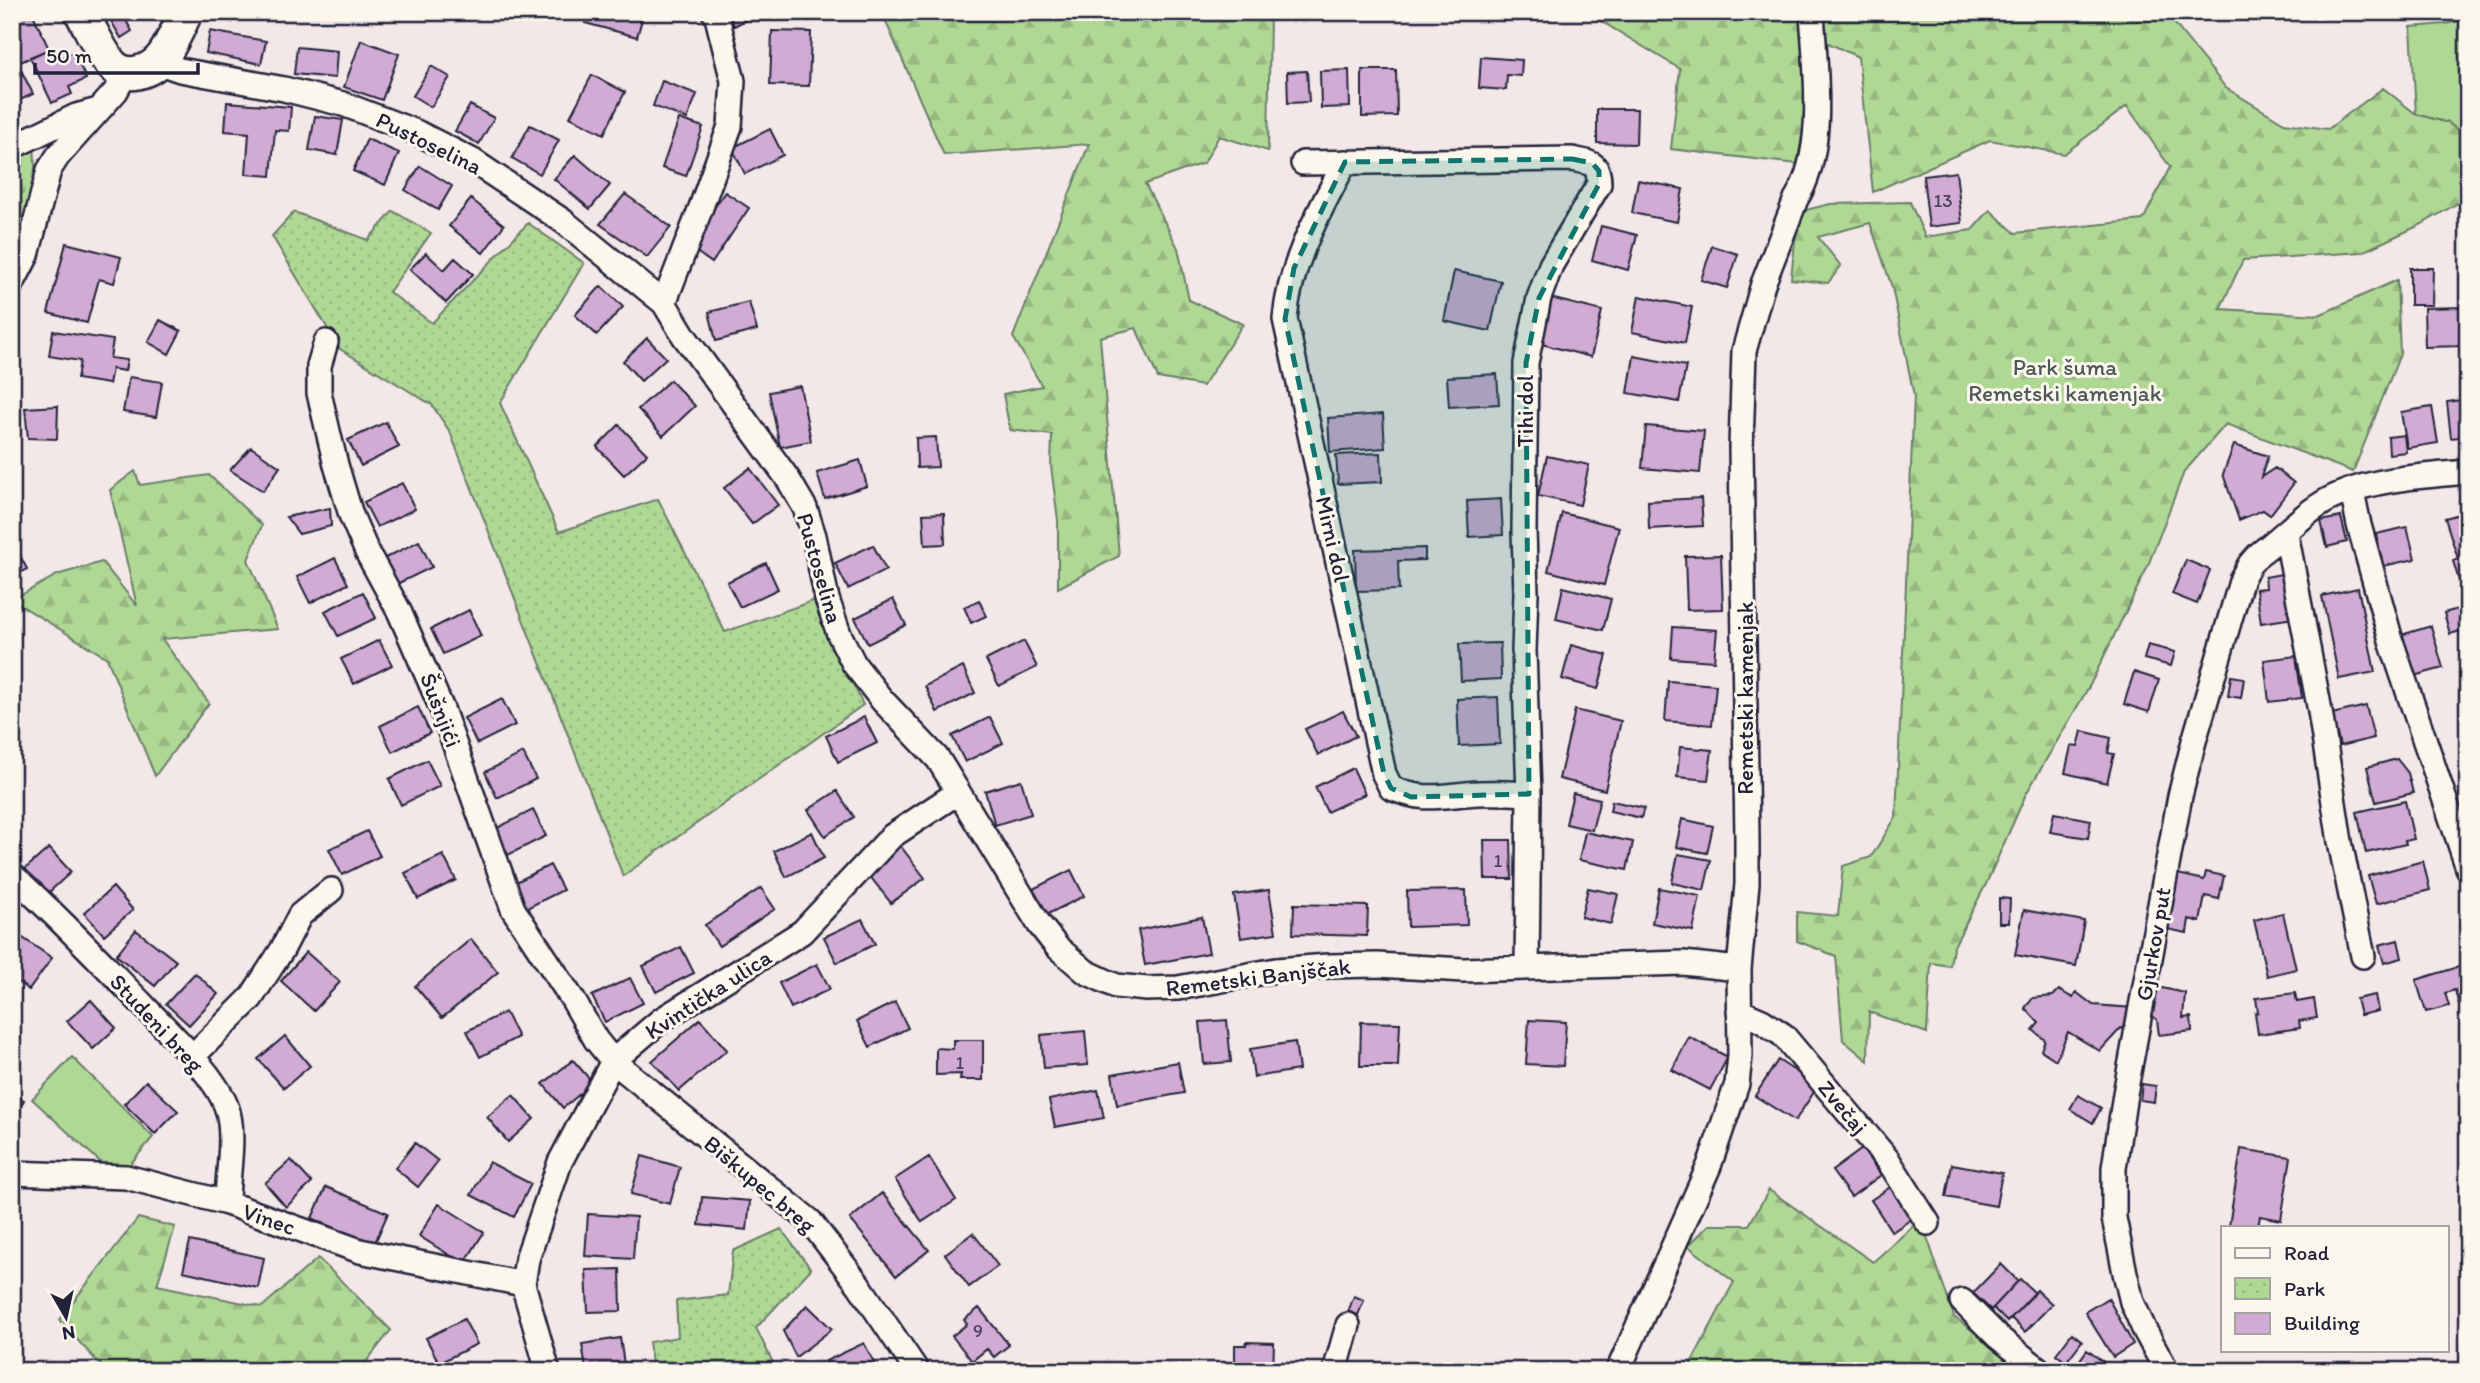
<svg xmlns="http://www.w3.org/2000/svg" width="2480" height="1383" font-family="Itim,sans-serif">
<defs>
<pattern id="forest-firs" width="22" height="20" patternUnits="userSpaceOnUse" patternTransform="scale(1.75)"><rect width="22" height="20" fill="#b0d895"/><path d="M5 1l3.5 6h-7zM16 11l3.5 6h-7z" fill="#97b981"/></pattern>
<pattern id="cemetery-stones" width="16" height="16" patternUnits="userSpaceOnUse" patternTransform="scale(1.75)"><rect width="16" height="16" fill="#b0d895"/><path d="M2 7V4a2 2 0 0 1 4 0v3zM10 15v-3a2 2 0 0 1 4 0v3z" fill="#97b981"/></pattern>
<pattern id="park-dots" width="8" height="8" patternUnits="userSpaceOnUse" patternTransform="scale(1.75)"><rect width="8" height="8" fill="#b0d895"/><path d="M2 2h.1M6 6h.1" fill="none" stroke="#97b981" stroke-width="1.8" stroke-linecap="round"/></pattern>
</defs>
<rect width="100%" height="100%" fill="#f3e8e7"/>
<filter id="ink" filterUnits="userSpaceOnUse"><feTurbulence type="fractalNoise" baseFrequency=".0143" numOctaves="2"/><feDisplacementMap in="SourceGraphic" scale="14" xChannelSelector="R" yChannelSelector="G"/><feConvolveMatrix kernelMatrix="1 2 1 2 8 2 1 2 1" color-interpolation-filters="sRGB"/></filter>
<g filter="url(#ink)">
<path fill="#b0d895" stroke="#697d68" stroke-width="2" d="M2468 19V137L2448 123 2416 114 2411 27 2445 24Z
M72 1057 153 1137 123 1173 111 1172 32 1099Z"/>
<path fill="url(#forest-firs)" stroke="#697d68" stroke-width="2" d="M868 12H1270L1268 151 1219 136 1204 163 1145 184 1178 248 1189 300 1243 324 1203 386 1158 378 1136 328 1100 337 1119 556 1058 588V520L1051 466 1052 435 1010 430 1003 394 1042 386 1013 337 1089 144 944 155 883 15Z
M1586 12H2172L2171 19 2226 88 2284 123 2328 129 2383 88 2416 114 2448 123 2468 137V197L2422 224 2362 252 2243 260 2220 309 2319 315 2397 280 2400 354 2353 472 2226 424 2184 472 2147 568 2090 685 2026 794 1986 884 1953 948 1950 966 1931 963 1927 1033 1869 1012 1868 1061 1843 1040 1836 956 1797 941V912L1838 916 1843 866 1871 857 1896 817 1914 396 1892 287 1870 223 1818 237 1841 266 1828 283 1791 279 1798 212 1830 204 1910 202 1925 237 1972 230 1990 210 2015 233 2143 220 2170 167 2127 106 2064 154 1990 140 1873 192 1858 57 1803 31 1805 120 1797 164 1671 149 1680 69Z
M135 471 140 485 209 475 262 525 248 560 278 629 162 639 209 703 155 776 107 658 12 600 57 575 102 562 137 606 110 490Z
M1769 1190 1873 1262 1921 1219 1954 1317 2027 1371H1691L1689 1367 1734 1282 1688 1246 1709 1225H1749Z
M138 1218 175 1227 157 1285 262 1307 318 1258 391 1330 359 1371H106L59 1320Z"/>
<path fill="url(#cemetery-stones)" stroke="#697d68" stroke-width="2" d="M34 146C39 194 26 223 12 267V157Z"/>
<path fill="url(#park-dots)" stroke="#697d68" stroke-width="2" d="M393 211 431 233 389 292 432 323 528 223 584 263 500 403 559 532 658 499 725 632 815 600 863 705 623 876 450 432 432 405 340 349 272 236 294 212 368 240Z
M781 1229 811 1269 756 1328 777 1371H653L649 1342 678 1337 676 1301 728 1295 733 1251Z"/>
<path fill="#d1abd3" stroke="#22223b" stroke-width="2" d="M12 12H32L49 49 12 66Z
M111 12H127L129 17 125 19 132 31 121 38 107 14Z
M205 12H234L232 22 204 15Z
M587 12H644L637 37 585 23Z
M728 12H761L734 26Z
M210 31 266 41 261 64 206 53Z
M772 31 811 32 809 86 770 85Z
M361 40 399 54 382 100 344 87Z
M297 47 337 51 335 78 294 74Z
M49 49 55 61 74 52 86 79 69 87 72 94 52 103 30 57Z
M1481 57 1522 60 1521 76 1507 75 1506 90 1479 88Z
M431 66 450 77 431 107 413 96Z
M21 70 33 94 16 102 12 94V74Z
M1349 70 1350 107 1321 108 1320 71Z
M1362 70H1396L1397 116 1362 117Z
M1307 71 1309 102 1288 103 1287 72Z
M592 75 625 92 604 134 570 117Z
M662 81 697 94 687 119 653 106Z
M227 102 291 107 289 131 275 130 271 176 246 174 249 133 225 131Z
M470 105 494 118 479 144 455 131Z
M1597 109H1637L1636 144 1597 143Z
M315 116 343 120 337 155 309 150Z
M679 119 703 127 686 176 662 168Z
M530 125 559 140 540 174 512 158Z
M770 129 783 155 745 174 732 148Z
M367 139 399 153 385 185 353 171Z
M575 155 610 185 590 209 554 179Z
M420 166 452 186 438 210 405 190Z
M1956 172 1962 223 1929 227 1923 176Z
M1638 180 1683 189 1677 222 1632 213Z
M725 192 749 208 712 263 688 246Z
M625 194 671 227 647 257 600 224Z
M471 199 504 225 483 253 449 226Z
M1601 226 1637 235 1628 270 1592 260Z
M66 243 121 257 114 283 99 279 87 323 48 313Z
M1712 246 1738 254 1727 288 1701 280Z
M426 253 444 270 455 258 473 274 446 303 410 269Z
M2410 268H2433L2432 305H2410Z
M1454 271 1501 281 1490 331 1444 321Z
M601 286 623 307 597 335 575 315Z
M1639 296 1692 307 1685 343 1632 332Z
M1550 298 1602 311 1591 357 1538 343Z
M749 302 757 330 716 341 709 312Z
M2464 307 2465 346 2425 347 2424 308Z
M160 320 181 331 169 354 148 342Z
M53 331 113 340 110 358 127 360 125 371 112 369 109 384 77 379 80 361 49 356Z
M647 338 666 358 641 381 623 361Z
M1634 356 1686 366 1679 402 1628 393Z
M1497 374 1499 404 1449 407 1447 377Z
M129 377 162 382 156 417 123 412Z
M670 380 695 406 663 436 638 409Z
M800 386 811 441 780 447 769 392Z
M2468 399V436L2451 438 2447 402Z
M58 406 57 439 28 438 25 408Z
M2432 407 2438 443 2407 448 2401 412Z
M1383 414 1385 448 1330 452 1328 418Z
M386 422 399 447 361 466 348 440Z
M619 425 647 454 624 475 597 447Z
M1646 426 1704 431 1700 473 1642 468Z
M2404 435 2406 452 2389 454 2388 437Z
M936 437 938 467 917 468 916 438Z
M2234 445 2268 456 2261 477 2275 468 2294 483 2270 515 2263 510 2239 520 2223 474Z
M251 447 280 467 263 491 230 470Z
M1381 453 1382 482 1338 484 1336 455Z
M1547 456 1589 465 1580 505 1538 496Z
M860 460 867 486 825 499 817 473Z
M750 468 778 505 752 524 724 488Z
M402 483 415 509 377 527 364 502Z
M1701 498 1703 526 1649 529 1648 501Z
M1501 499 1503 535 1469 537 1467 501Z
M330 508 331 526 299 534 286 517Z
M944 513 945 544 925 545 923 514Z
M1562 513 1619 527 1604 585 1548 571Z
M2463 513 2468 514V582L2460 584 2453 561 2458 559 2445 518Z
M2341 517 2347 542 2327 547 2321 521Z
M2407 527 2415 559 2383 566 2376 534Z
M419 541 432 567 393 586 381 560Z
M12 544H14L27 569 12 577Z
M873 545 886 570 848 589 835 563Z
M1425 548V560L1398 561 1399 590 1356 591 1355 550Z
M1721 555 1723 609 1687 610 1685 556Z
M335 558 348 584 310 603 297 577Z
M2186 560 2210 570 2197 604 2172 594Z
M766 563 778 589 740 607 727 582Z
M2287 573 2294 618 2261 623 2256 589 2266 588 2265 577Z
M1563 587 1611 599 1603 630 1556 619Z
M2358 588 2375 672 2339 679 2322 596Z
M363 592 376 618 338 636 325 611Z
M893 599 906 625 868 644 855 618Z
M979 600 986 616 971 623 964 607Z
M2465 607 2468 629 2450 634 2444 613Z
M469 610 481 636 443 654 431 629Z
M2431 626 2443 668 2410 677 2398 636Z
M1673 627 1717 630 1714 661 1671 658Z
M379 640 392 665 354 684 341 659Z
M1024 641 1037 667 999 686 986 660Z
M1500 643 1501 679 1461 681 1459 644Z
M1571 645 1607 655 1598 689 1562 679Z
M2148 645 2175 652 2171 666 2144 659Z
M2296 656 2302 698 2269 702 2264 660Z
M963 667 975 693 937 712 925 686Z
M2134 672 2159 680 2149 712 2124 704Z
M2231 676 2244 678 2241 698 2228 696Z
M1668 681 1716 685 1712 725 1665 721Z
M1498 697 1500 744 1459 746 1457 699Z
M502 699 515 725 477 744 464 718Z
M2366 706 2374 738 2340 746 2332 714Z
M418 707 430 733 392 752 380 726Z
M1575 710 1621 721 1605 790 1559 779Z
M1343 711 1356 736 1318 755 1305 729Z
M864 717 877 743 838 762 826 736Z
M990 717 1003 743 965 762 952 736Z
M2082 731 2111 738 2108 753 2114 754 2107 783 2065 773 2071 746 2078 747Z
M1680 747 1712 750 1708 780 1677 777Z
M523 753 536 779 497 798 485 772Z
M2397 759 2408 773 2413 793 2376 802 2367 767Z
M427 760 440 786 401 805 389 779Z
M1353 768 1365 794 1327 812 1315 787Z
M1021 780 1031 814 995 825 985 791Z
M837 791 854 817 825 836 808 810Z
M1573 793 1600 799 1592 830 1566 824Z
M1612 801 1644 808 1641 818 1610 811Z
M2405 801 2414 839 2405 841 2406 844 2366 853 2357 812Z
M533 810 546 836 508 855 495 829Z
M2054 813 2091 820 2088 838 2050 832Z
M1682 819 1713 826 1707 853 1676 847Z
M367 831 380 856 342 875 329 849Z
M812 832 824 858 786 877 774 851Z
M1585 832 1633 842 1627 870 1579 860Z
M1484 840H1511L1512 879H1485Z
M899 844 925 878 891 903 865 870Z
M49 848 71 872 47 894 25 869Z
M1678 854 1711 860 1704 890 1672 883Z
M443 855 456 880 418 899 405 873Z
M2423 861 2430 890 2376 904 2368 876Z
M550 865 563 890 525 909 512 884Z
M1071 870 1084 896 1046 915 1033 889Z
M2206 872 2224 876 2219 899 2205 896 2200 922 2189 919 2187 933 2167 929 2178 874 2204 880Z
M113 887 133 910 104 935 84 913Z
M761 888 775 909 719 946 705 925Z
M1588 888 1618 894 1611 924 1581 917Z
M1659 888 1700 896 1693 931 1652 923Z
M1269 890 1276 933 1241 938 1234 895Z
M1466 890 1467 925 1408 927 1407 891Z
M1999 898 2010 899 2009 923H1999Z
M1294 904 1368 906 1367 936 1293 934Z
M2024 910 2084 921 2076 966 2015 955Z
M2283 913 2296 969 2267 976 2254 920Z
M1202 917 1209 953 1145 965 1138 930Z
M862 919 875 944 837 963 824 937Z
M136 930 176 961 155 986 116 955Z
M20 936 52 958 29 990 12 978V946Z
M471 939 498 972 442 1018 415 986Z
M2398 940 2402 958 2384 963 2379 945Z
M681 947 694 973 656 992 643 966Z
M306 952 340 982 314 1011 281 981Z
M817 964 830 989 791 1008 779 983Z
M2468 964V999L2458 1002 2455 990 2445 993 2449 1006 2426 1012 2416 980Z
M195 973 218 994 189 1025 166 1004Z
M630 978 643 1003 605 1022 592 996Z
M2153 986 2185 993 2183 1018 2191 1017 2192 1031 2159 1035 2157 1020 2148 1012Z
M2059 990 2073 998 2076 992 2093 1005 2134 1008 2133 1014 2127 1016 2126 1030 2121 1028 2100 1051 2068 1032 2056 1060 2041 1050 2045 1040 2033 1030 2039 1023 2025 1008 2033 998 2053 996Z
M2295 993 2297 1002 2314 999 2317 1018 2299 1021 2300 1028 2258 1034 2255 1013 2258 1012 2256 998Z
M2375 995 2378 1011 2360 1015 2356 999Z
M91 1000 116 1028 93 1049 67 1021Z
M895 1002 908 1028 870 1047 857 1021Z
M505 1012 518 1037 480 1057 467 1031Z
M700 1019 727 1050 679 1091 652 1061Z
M1227 1020 1231 1062 1204 1064 1200 1022Z
M1529 1020 1566 1022 1563 1066 1526 1064Z
M1361 1022 1400 1023 1398 1066H1360Z
M1085 1031 1088 1065 1044 1068 1041 1035Z
M285 1036 310 1066 284 1088 258 1059Z
M1689 1037 1728 1057 1710 1090 1672 1070Z
M953 1040H983V1080H960L961 1074 936 1075V1048L953 1049Z
M1295 1042 1299 1070 1254 1077 1250 1049Z
M573 1060 593 1083 563 1108 543 1084Z
M1778 1060 1818 1086 1795 1121 1755 1096Z
M1178 1062 1184 1093 1117 1105 1112 1074Z
M146 1081 178 1111 155 1134 124 1104Z
M2142 1084 2156 1086 2154 1102 2140 1100Z
M1098 1090 1104 1118 1055 1127 1049 1100Z
M12 1094 24 1100 12 1125Z
M513 1095 534 1119 508 1142 487 1117Z
M2078 1095 2101 1108 2093 1123 2070 1109Z
M415 1143 438 1161 418 1187 395 1168Z
M1862 1149 1881 1175 1851 1197 1832 1171Z
M2241 1149 2291 1157 2281 1220 2260 1216 2258 1227 2229 1226Z
M642 1156 680 1167 670 1204 631 1194Z
M929 1157 956 1200 922 1222 895 1179Z
M291 1160 312 1183 286 1207 265 1183Z
M489 1162 531 1184 514 1217 471 1195Z
M1952 1164 2002 1173 1996 1206 1946 1197Z
M1895 1184 1916 1216 1892 1232 1871 1200Z
M326 1187 388 1213 374 1245 312 1218Z
M882 1193 929 1250 896 1276 850 1219Z
M702 1197 750 1201 747 1230 699 1225Z
M439 1204 484 1232 464 1264 419 1236Z
M588 1214 636 1217 633 1259 585 1256Z
M973 1233 998 1266 969 1287 945 1254Z
M190 1241 264 1258 258 1288 183 1271Z
M2001 1264 2018 1281 1991 1310 1973 1293Z
M620 1269 621 1311 588 1312 586 1270Z
M2020 1279 2035 1293 2007 1322 1993 1308Z
M2037 1290 2052 1304 2025 1332 2011 1318Z
M1354 1296 1364 1300 1358 1315 1348 1312Z
M2108 1298 2133 1344 2113 1357 2085 1312Z
M807 1305 832 1329 796 1357 783 1331Z
M979 1308 1009 1345 994 1357 987 1349 972 1361 952 1336 967 1324 964 1320Z
M464 1319 477 1344 439 1363 426 1338Z
M2072 1333 2082 1341 2066 1362 2056 1354Z
M620 1338 624 1364 586 1369 582 1344Z
M1246 1342 1274 1343 1273 1371 1247 1370V1364L1235 1363V1345H1246Z
M864 1343 877 1368 872 1371H830L826 1361Z
M2087 1350 2116 1371H2072Z"/>
<g fill="none" stroke-linecap="round" stroke-linejoin="round">
<g stroke="#22223b" stroke-width="28">
<path id="minor" d="M157 62 180 70 284 89 343 104 416 132 473 161 563 221 664 303 684 336 788 479 805 508 814 536 827 599 839 634 854 664 882 700 938 759 1039 924 1057 947 1086 972 1116 986 1147 989 1178 988 1276 970 1328 966 1377 965 1464 970 1683 963 1739 969
M12 147 76 116 98 110
M1345 162C1319 213 1290 261 1285 319L1384 774 1391 788C1427 803 1442 795 1479 793 1495 792 1512 793 1529 794
M1303 163 1572 159C1591 163 1599 162 1599 184L1551 265 1539 298 1526 363 1524 531 1526 593 1524 651 1529 794 1527 968
M12 284 27 255 49 170 58 156 116 91 126 73
M664 303 700 210 730 126 733 81 717 17 714 12
M326 342 319 366V393L336 465 351 515 367 552 399 611 442 709 513 909 573 1000 596 1040 613 1061 810 1221 859 1285 917 1371
M2352 491 2359 525 2392 644 2468 868
M2286 533 2320 711 2340 842 2363 956
M12 875C58 916 99 960 142 1004 167 1031 219 1077 228 1112 235 1138 227 1177 227 1203
M1739 1011 1762 1021 1783 1035 1888 1160 1928 1223
M192 1057 251 998 282 950 300 915 331 890
M12 1173 126 1177 227 1203 360 1251 523 1284
M1962 1301 1998 1337 2041 1371
M548 1371 523 1284 527 1259 560 1162 613 1061 661 1020 802 932 892 836 957 793
M1335 1371 1348 1325
M1618 1371 1709 1166 1737 1084 1740 1056 1739 969 1747 884V839L1741 447 1744 351 1763 284 1796 199C1827 150 1815 68 1812 12
M2167 1371 2144 1329 2132 1302 2125 1273 2114 1218V1168L2125 1094 2180 796 2194 741 2242 578 2250 564 2259 554C2284 536 2308 508 2336 496 2376 478 2425 476 2468 472"/>
</g>
<g stroke="#22223b" stroke-width="37">
<path id="secondary" d="M81 12C91 29 99 49 111 64 126 81 151 72 163 56 172 43 179 27 186 12"/>
</g>
<use href="#minor" stroke="#fbf7ec" stroke-width="23"/>
<use href="#secondary" stroke="#fbf7ec" stroke-width="32"/>
</g>
</g>
<path fill="#0f766e" fill-opacity="0.2" stroke="#0f766e" stroke-width="5" stroke-dasharray="14 9" stroke-linejoin="round" d="M1572 159 1592 163 1599 171V184L1539 298 1526 363 1529 794 1411 797 1391 788 1384 774 1285 319 1294 268 1345 162Z"/>
<g text-anchor="middle" stroke-width="6" stroke-linejoin="round" paint-order="stroke">
<g font-size="19" fill="#4e4461">
<text x="1943" y="207">13</text>
<text x="1498" y="867">1</text>
<text x="960" y="1069">1</text>
<text x="978" y="1337">9</text>
</g>
<g font-size="23" fill="#22223b" stroke="#fbf7ec">
<text transform="translate(429 143) rotate(26)" y="8">Pustoselina</text>
<text transform="translate(1525 411) rotate(-90)" y="8">Tihi dol</text>
<text transform="translate(1333 539) rotate(77)" y="8">Mirni dol</text>
<text transform="translate(820 568) rotate(74)" y="8">Pustoselina</text>
<text transform="translate(1745 698) rotate(-90)" y="8">Remetski kamenjak</text>
<text transform="translate(441 710) rotate(69)" y="8">Šušnjići</text>
<text transform="translate(2153 944) rotate(-80)" y="8">Gjurkov put</text>
<text transform="translate(1258 977) rotate(-7)" y="8">Remetski Banjščak</text>
<text transform="translate(708 994) rotate(-33)" y="8">Kvintička ulica</text>
<text transform="translate(157 1023) rotate(47)" y="8">Studeni breg</text>
<text transform="translate(1843 1107) rotate(50)" y="8">Zvečaj</text>
<text transform="translate(760 1184) rotate(40)" y="8">Biškupec breg</text>
<text transform="translate(269 1219) rotate(19)" y="8">Vinec</text>
</g>
<g font-size="23" fill="#4d5956" stroke="#fbf7ec">
<text x="2065" y="375">Park šuma<tspan x="2065" dy="26">Remetski kamenjak</tspan></text>
</g>
</g>
<rect width="2480" height="1383" fill="none" stroke="#fbf7ec" stroke-width="42"/>
<rect x="21" y="21" width="2438" height="1341" fill="none" stroke="#22223b" stroke-width="2.5" filter="url(#ink)"/>
<rect x="2221" y="1226" width="228" height="126" fill="#fbf7ec" stroke="#a4a2a5" stroke-width="2"/>
<rect x="2235" y="1248" width="35" height="10" fill="#fbf7ec" stroke="#a4a2a5" stroke-width="2"/>
<text x="2284" y="1260" font-size="21" fill="#22223b">Road</text>
<rect x="2235" y="1278" width="35" height="21" fill="url(#park-dots)" stroke="#a4a2a5" stroke-width="2"/>
<text x="2284" y="1296" font-size="21" fill="#22223b">Park</text>
<rect x="2235" y="1313" width="35" height="21" fill="#d1abd3" stroke="#a4a2a5" stroke-width="2"/>
<text x="2284" y="1330" font-size="21" fill="#22223b">Building</text>
<g transform="translate(66 1317) rotate(171)" stroke="#fbf7ec" stroke-width="5" paint-order="stroke">
<path d="M0-5L12 26L0 18L-12 26Z" fill="#22223b"/>
<text y="-10" font-size="19" font-weight="bold" text-anchor="middle" fill="#22223b">N</text>
</g>
<path d="M35 63v10h163v-10" fill="none" stroke="#22223b" stroke-width="3.5"/>
<text x="46" y="63" font-size="21" fill="#22223b" stroke="#fbf7ec" stroke-width="5" paint-order="stroke">50 m</text>
</svg>
